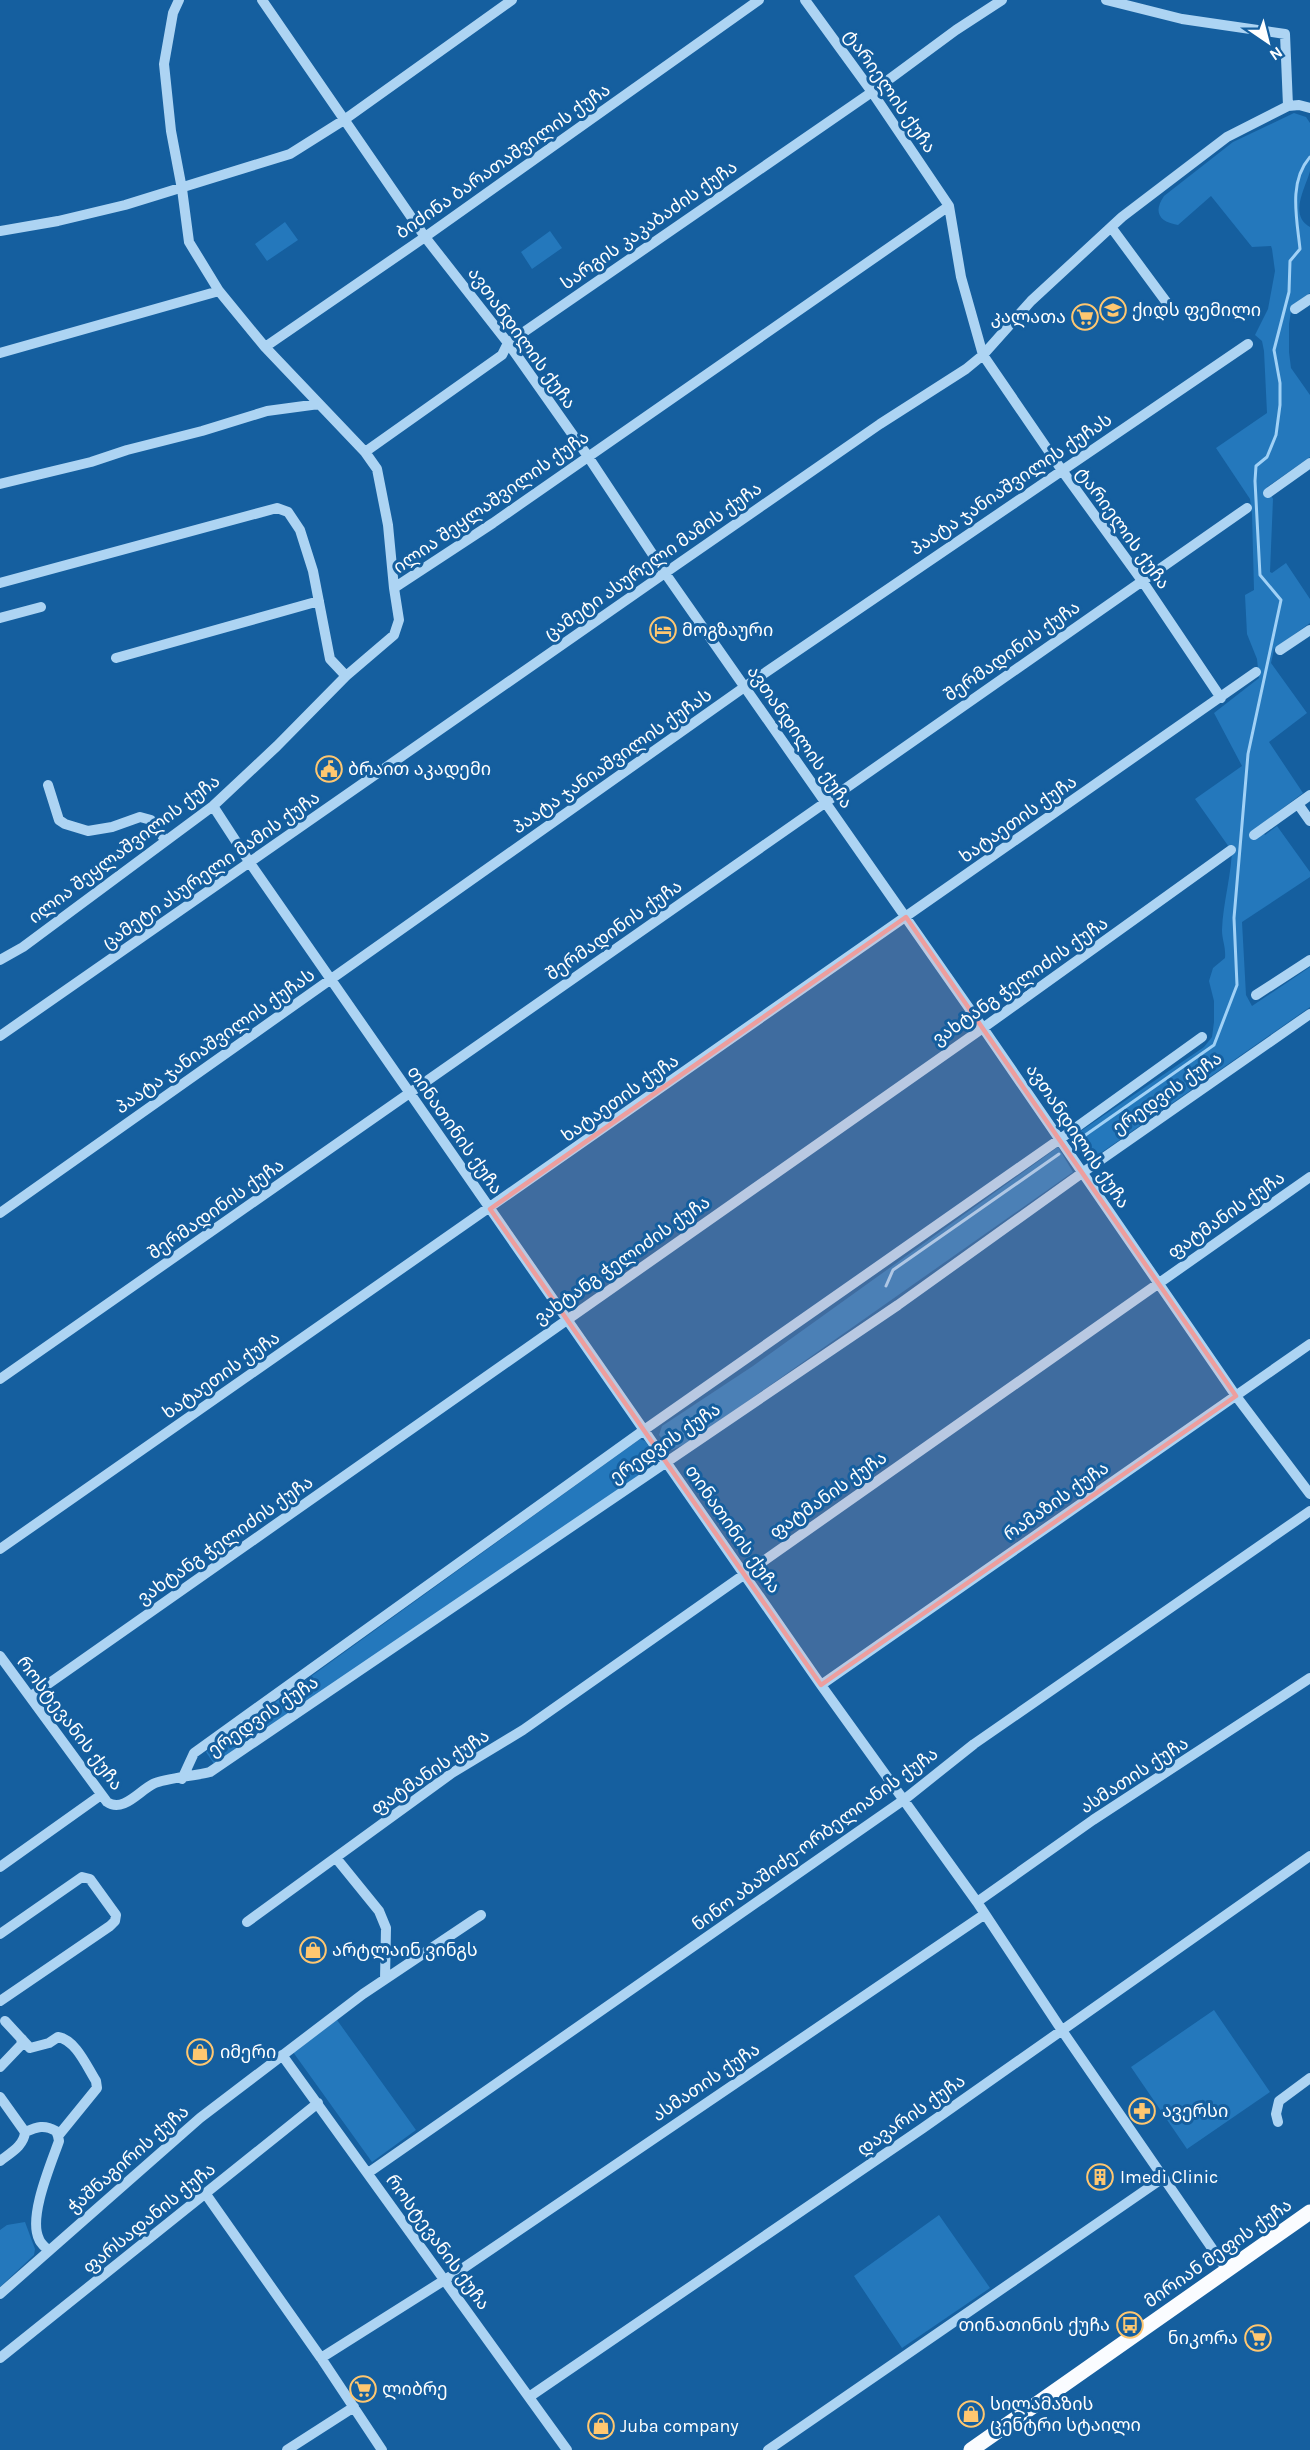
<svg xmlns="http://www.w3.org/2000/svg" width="1310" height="2450" font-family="Karla,'Noto Sans Georgian',sans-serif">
<rect width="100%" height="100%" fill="#155f9f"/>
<path fill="#2478bc" d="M1294 113 1306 117 1310 123C1310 137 1310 157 1310 171 1306 187 1288 215 1310 227V293L1292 305 1289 324V352L1291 368 1310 395V457L1267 487 1273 499 1270 572 1272 573 1286 563 1310 599V623L1274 649 1271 663 1307 713 1269 742 1303 793 1259 826 1265 835 1277 826 1310 872V877L1242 922 1246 995 1252 1006 1310 967V1007L1088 1162 1072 1137 1204 1047 1212 1037 1214 1022V1001L1209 981 1213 968 1225 958C1226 947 1222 940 1222 930 1223 902 1232 874 1232 846L1229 847 1195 799 1242 766 1214 713 1259 678 1257 659 1247 634 1245 595 1254 590 1252 514 1250 499 1216 448 1267 413 1264 351 1262 341 1255 335 1268 309 1275 271 1272 249 1271 246 1252 247 1211 196 1178 225C1159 222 1153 212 1164 196L1233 142Z
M285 222 298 240 267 261 255 244Z
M550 231 562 248 532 269 521 252Z
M1058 1147 1073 1172 691 1441 672 1450 659 1435 662 1426 753 1366Z
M640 1439 645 1441 658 1460 657 1462 601 1502 214 1764 206 1752Z
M1214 2010 1270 2092 1187 2149 1131 2067Z
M337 2020 416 2130 372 2162 293 2052Z
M939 2215 990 2288 902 2348 854 2276Z
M25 2222 35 2249 34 2255 0 2287V2230L7 2225Z"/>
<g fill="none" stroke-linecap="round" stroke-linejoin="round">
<path stroke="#a0d1f6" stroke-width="3" d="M1074 1143 1214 1045 1237 985 1234 918 1248 754 1281 600 1260 575 1255 481 1256 466 1267 457 1276 435 1280 405V383L1274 350 1289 292 1290 261 1300 249C1297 219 1288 182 1310 157
M886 1286 893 1270 1059 1154"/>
<path stroke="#add4f3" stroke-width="10" d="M179 0 173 13 164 64 171 131 182 189 189 242 219 291 265 347 365 452 377 469 388 525 394 588
M262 0 425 237 508 343 587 455 665 573 983 1028 1236 1396 1310 1494
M805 0 872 92 949 206 961 277 983 355 1061 469 1143 582 1221 698
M1106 0 1182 19 1285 34 1288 106
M1111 227 1170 307
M0 231 58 221 125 205 290 154 344 120 512 0
M1295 309 1310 299
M265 347 425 237 759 0
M0 353 219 291
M365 452 502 355 508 343 872 92 956 30 1002 0
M0 484 91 462 127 450 202 431 267 411 319 404
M1268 493 1310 463
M0 583 277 508 288 512 300 530 313 571 330 659 346 676
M0 618 41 607
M1280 650 1310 630
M116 658 319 601
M48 785 59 820 65 824 88 831 112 827 140 817 151 820 165 840
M1298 804 1310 821
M213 806 250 863 821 1685 977 1902 1061 2029 1227 2270
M1254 835 1310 795
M0 960 23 947 213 806 277 746 346 676 394 635 399 620 394 588 493 523 949 206
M1256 995 1310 960
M0 1036 665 573 880 424 966 369 983 355 1031 301 1122 217 1227 137 1288 106 1299 105 1310 108
M0 1213 753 681 1248 344
M0 1379 1247 508
M0 1549 1256 672
M0 1656 107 1802C123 1813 139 1791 153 1784 165 1778 195 1776 210 1772L898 1305 1082 1173 1310 1014
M821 1685 1310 1344
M31 1696 983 1028 1231 850
M182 1779 194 1753 644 1430 1060 1139 1202 1037
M336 1858 379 1911 386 1928 385 1979
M0 1867 101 1795
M977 1902 1093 1820 1310 1678
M247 1922 452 1773 523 1730 1310 1177
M0 1934 82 1877 90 1879 116 1915 115 1921 110 1926 0 2001
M5 2021 30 2048 49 2043 58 2037C76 2040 87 2067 96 2081L97 2088 58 2136
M282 2055 567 2450
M0 2067 21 2045 22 2039
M0 2097 25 2132
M1278 2122 1276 2114 1279 2101 1310 2078
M25 2132C37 2127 44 2124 56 2131L58 2136
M0 2161C10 2153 24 2146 25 2132
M368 2173 905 1799 974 1744 1310 1511
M205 2193 321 2358 382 2450
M48 2250C45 2247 40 2243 39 2239 28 2217 51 2164 59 2141L58 2136
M0 2294 200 2118 363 1994 481 1915
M0 2358 318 2103
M321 2358 462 2269 985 1914
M529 2397 923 2128 1310 1856
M287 2450 354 2407
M768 2450 1163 2178"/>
<path stroke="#fafcff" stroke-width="15" d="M971 2450 1310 2212"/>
</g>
<path fill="#ed9e9e" fill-opacity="0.2" stroke="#ed9e9e" stroke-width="4.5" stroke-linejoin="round" d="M906 917 1236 1396 821 1685 490 1209Z"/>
<defs>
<g id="school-ring" transform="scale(1.35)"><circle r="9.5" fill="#155f9f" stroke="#ffc770" stroke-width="1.5"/><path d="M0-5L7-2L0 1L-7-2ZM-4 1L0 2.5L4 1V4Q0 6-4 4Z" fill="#ffc770"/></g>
<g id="supermarket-ring" transform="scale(1.35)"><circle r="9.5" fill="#155f9f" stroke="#ffc770" stroke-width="1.5"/><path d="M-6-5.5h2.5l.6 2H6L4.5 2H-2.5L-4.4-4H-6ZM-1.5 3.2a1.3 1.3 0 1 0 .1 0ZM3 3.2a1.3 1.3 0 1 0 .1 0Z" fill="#ffc770"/></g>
<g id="hotel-ring" transform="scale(1.35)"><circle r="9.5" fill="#155f9f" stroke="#ffc770" stroke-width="1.5"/><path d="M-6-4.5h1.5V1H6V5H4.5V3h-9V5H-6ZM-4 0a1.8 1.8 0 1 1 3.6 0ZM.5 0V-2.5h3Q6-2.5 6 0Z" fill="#ffc770"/></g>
<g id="civic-ring" transform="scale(1.35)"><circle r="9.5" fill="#155f9f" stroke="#ffc770" stroke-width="1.5"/><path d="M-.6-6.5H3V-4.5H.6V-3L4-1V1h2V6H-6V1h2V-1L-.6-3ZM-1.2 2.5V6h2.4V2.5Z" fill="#ffc770"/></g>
<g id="shop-ring" transform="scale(1.35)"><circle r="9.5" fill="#155f9f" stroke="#ffc770" stroke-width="1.5"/><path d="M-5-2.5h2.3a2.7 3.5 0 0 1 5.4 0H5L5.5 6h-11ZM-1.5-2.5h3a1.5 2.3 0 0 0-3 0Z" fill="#ffc770"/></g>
<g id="pharmacy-ring" transform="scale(1.35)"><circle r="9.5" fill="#155f9f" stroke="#ffc770" stroke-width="1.5"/><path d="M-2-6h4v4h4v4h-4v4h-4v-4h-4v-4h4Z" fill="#ffc770"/></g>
<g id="building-ring" transform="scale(1.35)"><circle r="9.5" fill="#155f9f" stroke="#ffc770" stroke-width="1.5"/><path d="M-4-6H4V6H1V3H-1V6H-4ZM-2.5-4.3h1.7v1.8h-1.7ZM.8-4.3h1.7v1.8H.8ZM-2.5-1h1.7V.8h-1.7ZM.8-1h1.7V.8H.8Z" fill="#ffc770"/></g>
<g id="bus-ring" transform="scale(1.35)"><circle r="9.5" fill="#155f9f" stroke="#ffc770" stroke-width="1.5"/><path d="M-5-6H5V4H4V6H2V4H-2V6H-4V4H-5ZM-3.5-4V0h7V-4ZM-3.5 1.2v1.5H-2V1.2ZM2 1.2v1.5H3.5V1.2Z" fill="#ffc770"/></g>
</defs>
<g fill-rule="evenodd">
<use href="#school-ring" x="1113" y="310"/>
<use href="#supermarket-ring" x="1085" y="317"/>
<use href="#hotel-ring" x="663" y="630"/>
<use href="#civic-ring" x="329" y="769"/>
<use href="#shop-ring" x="313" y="1950"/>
<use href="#shop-ring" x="200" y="2052"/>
<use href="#pharmacy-ring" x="1142" y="2111"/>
<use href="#building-ring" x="1100" y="2177"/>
<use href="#bus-ring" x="1130" y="2325"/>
<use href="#supermarket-ring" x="1258" y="2338"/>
<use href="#supermarket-ring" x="363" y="2389"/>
<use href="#shop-ring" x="971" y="2414"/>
<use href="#shop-ring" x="601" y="2426"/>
</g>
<g text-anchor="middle" stroke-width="6" stroke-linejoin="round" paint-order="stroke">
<g font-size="18" fill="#fff" stroke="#155f9f">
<text transform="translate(890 91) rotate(55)" y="6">ტარიელის ქუჩა</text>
<text transform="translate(503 161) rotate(-35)" y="6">ბიძინა ბარათაშვილის ქუჩა</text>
<text transform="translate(649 225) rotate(-35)" y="6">სარგის კაკაბაძის ქუჩა</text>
<text transform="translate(522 338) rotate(54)" y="6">ავთანდილის ქუჩა</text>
<text transform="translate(1011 484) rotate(-34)" y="6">პაატა ჯანიაშვილის ქუჩას</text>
<text transform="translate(491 502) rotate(-35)" y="6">ილია შეყლაშვილის ქუჩა</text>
<text transform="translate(1123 528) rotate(54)" y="6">ტარიელის ქუჩა</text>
<text transform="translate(653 561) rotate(-35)" y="6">ცამეტი ასურელი მამის ქუჩა</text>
<text transform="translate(1012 651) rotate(-35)" y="6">შერმადინის ქუჩა</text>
<text transform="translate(800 737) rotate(55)" y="6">ავთანდილის ქუჩა</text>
<text transform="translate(612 761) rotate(-35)" y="6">პაატა ჯანიაშვილის ქუჩას</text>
<text transform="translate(1018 819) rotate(-35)" y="6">ხატაეთის ქუჩა</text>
<text transform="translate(124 849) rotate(-37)" y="6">ილია შეყლაშვილის ქუჩა</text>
<text transform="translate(211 870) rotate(-35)" y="6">ცამეტი ასურელი მამის ქუჩა</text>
<text transform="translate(614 930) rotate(-35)" y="6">შერმადინის ქუჩა</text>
<text transform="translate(1020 981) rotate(-35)" y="6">ვახტანგ ჭელიძის ქუჩა</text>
<text transform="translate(215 1041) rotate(-35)" y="6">პაატა ჯანიაშვილის ქუჩას</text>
<text transform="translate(1167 1093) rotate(-35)" y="6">ერედვის ქუჩა</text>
<text transform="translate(620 1098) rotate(-35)" y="6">ხატაეთის ქუჩა</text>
<text transform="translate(455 1130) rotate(55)" y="6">თინათინის ქუჩა</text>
<text transform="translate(1078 1136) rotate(56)" y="6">ავთანდილის ქუჩა</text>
<text transform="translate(216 1209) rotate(-35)" y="6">შერმადინის ქუჩა</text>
<text transform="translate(1226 1215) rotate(-35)" y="6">ფატმანის ქუჩა</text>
<text transform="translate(622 1260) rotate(-35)" y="6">ვახტანგ ჭელიძის ქუჩა</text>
<text transform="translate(221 1375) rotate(-35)" y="6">ხატაეთის ქუჩა</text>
<text transform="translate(665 1443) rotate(-34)" y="6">ერედვის ქუჩა</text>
<text transform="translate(828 1495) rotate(-35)" y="6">ფატმანის ქუჩა</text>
<text transform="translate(1056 1501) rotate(-35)" y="6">რამაზის ქუჩა</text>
<text transform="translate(733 1529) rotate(55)" y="6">თინათინის ქუჩა</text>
<text transform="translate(225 1540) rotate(-35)" y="6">ვახტანგ ჭელიძის ქუჩა</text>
<text transform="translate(263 1716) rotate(-34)" y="6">ერედვის ქუჩა</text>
<text transform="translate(70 1723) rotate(53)" y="6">როსტევანის ქუჩა</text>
<text transform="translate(430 1772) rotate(-34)" y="6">ფატმანის ქუჩა</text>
<text transform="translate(1134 1775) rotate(-33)" y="6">ასმათის ქუჩა</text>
<text transform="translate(815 1839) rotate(-36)" y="6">ნინო აბაშიძე-ორბელიანის ქუჩა</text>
<text transform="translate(706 2082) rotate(-34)" y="6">ასმათის ქუჩა</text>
<text transform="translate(911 2115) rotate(-35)" y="6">დავარის ქუჩა</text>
<text transform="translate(128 2159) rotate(-41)" y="6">ჭაშნაგირის ქუჩა</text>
<text transform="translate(149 2218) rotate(-39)" y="6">ფარსადანის ქუჩა</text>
<text transform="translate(438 2242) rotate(54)" y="6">როსტევანის ქუჩა</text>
<text transform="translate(1218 2253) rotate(-35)" y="6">მირიან მეფის ქუჩა</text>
</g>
<g font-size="18" fill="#fff" stroke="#155f9f" text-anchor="start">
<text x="1132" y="316">ქიდს ფემილი</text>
<text x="1066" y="323" text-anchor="end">კალათა</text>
<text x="682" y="636">მოგზაური</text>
<text x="348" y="775">ბრაით აკადემი</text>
<text x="332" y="1956">არტლაინ ვინგს</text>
<text x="220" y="2058">იმერი</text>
<text x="1162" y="2117">ავერსი</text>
<text x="1120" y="2183">Imedi Clinic</text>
<text x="1110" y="2331" text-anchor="end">თინათინის ქუჩა</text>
<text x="1238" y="2344" text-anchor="end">ნიკორა</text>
<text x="382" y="2395">ლიბრე</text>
<text x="990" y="2410">სილამაზის<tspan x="990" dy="21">ცენტრი სტაილი</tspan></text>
<text x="620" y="2432">Juba company</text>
</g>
</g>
<g transform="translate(1268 42) rotate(145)" stroke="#155f9f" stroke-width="4.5" paint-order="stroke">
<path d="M0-4.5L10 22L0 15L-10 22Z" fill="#ffffff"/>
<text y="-9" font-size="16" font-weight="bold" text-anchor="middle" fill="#ffffff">N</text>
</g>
</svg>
